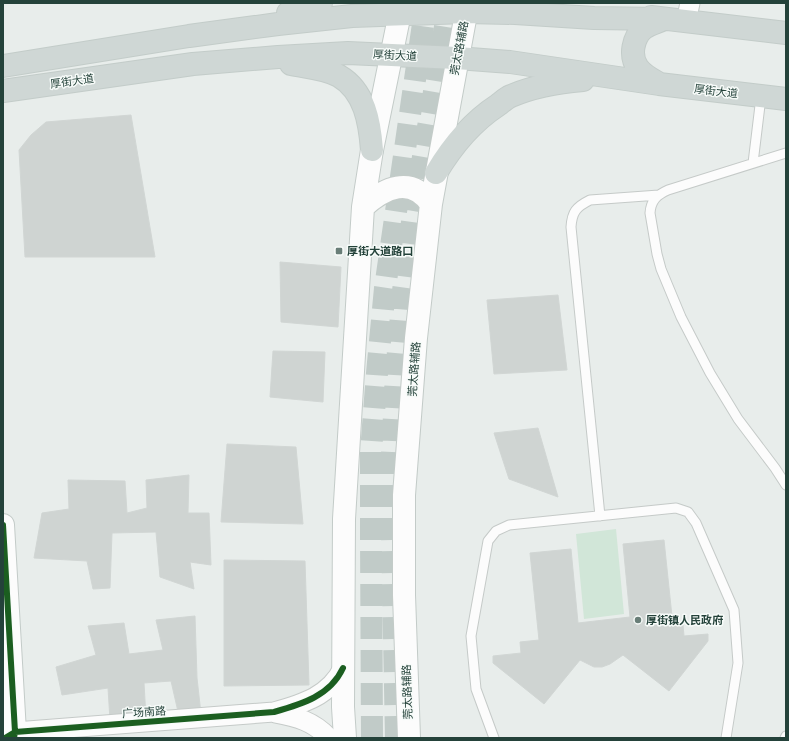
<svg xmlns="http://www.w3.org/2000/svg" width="789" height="741" font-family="'IBM Plex Sans','Noto Sans SC',sans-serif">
<rect width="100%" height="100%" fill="#e8edeb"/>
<path fill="#d1e6d8" d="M616 529 624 614 584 619 576 534Z"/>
<path fill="#cfd4d2" stroke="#d1d6d4" d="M131 115 155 257H25L19 150 31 135 46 122Z
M280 262 341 267 338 327 281 322Z
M558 295 567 370 494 374 487 300Z
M273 351 325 352 323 402 270 397Z
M538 428 558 497 509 479 494 433Z
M227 444 296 447 303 524 221 522Z
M189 475 188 513H209L211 565 190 562 194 589 160 577 156 532 112 533 110 588 93 589 87 561 34 558 42 513 69 509 68 480 125 481 127 513 147 508 146 480Z
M664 540 673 626 683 625 684 636 708 634V641L669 691 623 655 610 664 602 667H594L580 660 544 704 493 663V656L521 653 520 642 539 640 530 553 571 549 578 623 630 617 623 544Z
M224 560 305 561 309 685 224 686Z
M195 616 197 678 201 714 179 716 171 681 144 683 146 718 110 720 108 688 62 695 56 667 96 655 88 626 124 623 129 654 163 650 156 620Z"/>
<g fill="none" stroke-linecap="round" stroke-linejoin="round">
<path stroke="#c1cbc8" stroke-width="22" stroke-dasharray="22 11" stroke-linecap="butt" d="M372 738 371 534V452L377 373 385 288 426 3
M396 738 392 534V454L396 375 403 291 412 222 449 3"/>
<g stroke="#c5cac8" stroke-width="11">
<path id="lane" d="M786 153 668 190C657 195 651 200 650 213L657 254 661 269 681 317 710 373 738 419 775 468 786 485
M753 163 761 97
M600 516 571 227C572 212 576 207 590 200L659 195
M494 738 476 689 471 636 488 541 496 531 509 525 676 508 688 512 696 523 734 610 738 663 726 738
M785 738 786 736"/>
</g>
<g stroke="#c5cac8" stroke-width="21">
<path id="street" d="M686 22 690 3
M275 713C297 717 313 721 329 738
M5 738 15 732 274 712C302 704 330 696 343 668"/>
</g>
<g stroke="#c3cbc8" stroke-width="24">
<path id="secondary" d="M363 207C384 188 411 175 431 204
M3 525 15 732 14 738
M345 738 343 707 344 519 363 207 372 150 402 3
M409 738 404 595V495L416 338 431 204 468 3"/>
</g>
<g stroke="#c3ccc9" stroke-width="24">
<path id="primary" d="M288 13 321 3
M651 17 786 33
M291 64C306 67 325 68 339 76 365 91 370 123 372 150
M3 66 189 36 278 24 352 16 466 12 515 13 594 18 665 19
M658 83C651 79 643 75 638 68 629 56 633 37 644 28 650 24 658 22 664 19
M3 91 193 64 278 57 348 53 457 58 510 62 659 84 786 99
M436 173C452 146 472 122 498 105 502 102 506 98 511 96 534 86 559 82 583 80"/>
</g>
<use href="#lane" stroke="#fcfcfc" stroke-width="9"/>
<use href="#street" stroke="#fcfcfc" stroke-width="19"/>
<use href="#secondary" stroke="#fcfcfc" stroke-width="22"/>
<use href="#primary" stroke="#cfd7d5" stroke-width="22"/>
<g stroke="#f7fbf9" stroke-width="8">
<path id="cycleway" d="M3 525 15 732 14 738
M5 738 15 732 274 712C302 704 330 696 343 668"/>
</g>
<use href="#cycleway" stroke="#1b5e20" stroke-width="6"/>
</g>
<g fill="#697e78" stroke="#f7fbf9" stroke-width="1.5">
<rect x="335" y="247" width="8" height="8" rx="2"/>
<circle cx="638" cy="620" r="4"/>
</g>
<g text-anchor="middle" stroke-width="3" stroke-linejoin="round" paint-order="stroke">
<g font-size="11" fill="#24423a" stroke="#f7fbf9">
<text transform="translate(459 48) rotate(-79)" y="4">莞太路辅路</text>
<text transform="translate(395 55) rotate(3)" y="4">厚街大道</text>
<text transform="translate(72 81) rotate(-8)" y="4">厚街大道</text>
<text transform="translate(716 91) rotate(7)" y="4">厚街大道</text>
<text transform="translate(414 369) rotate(-86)" y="4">莞太路辅路</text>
<text transform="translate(407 692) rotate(-92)" y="4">莞太路辅路</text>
<text transform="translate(144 712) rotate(-4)" y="4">广场南路</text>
</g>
<g font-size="11" font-weight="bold" fill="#24423a" stroke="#f7fbf9" text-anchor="start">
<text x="347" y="255">厚街大道路口</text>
<text x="646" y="624">厚街镇人民政府</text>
</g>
</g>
<rect width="789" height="741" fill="none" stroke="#24423a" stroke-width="8"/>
</svg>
